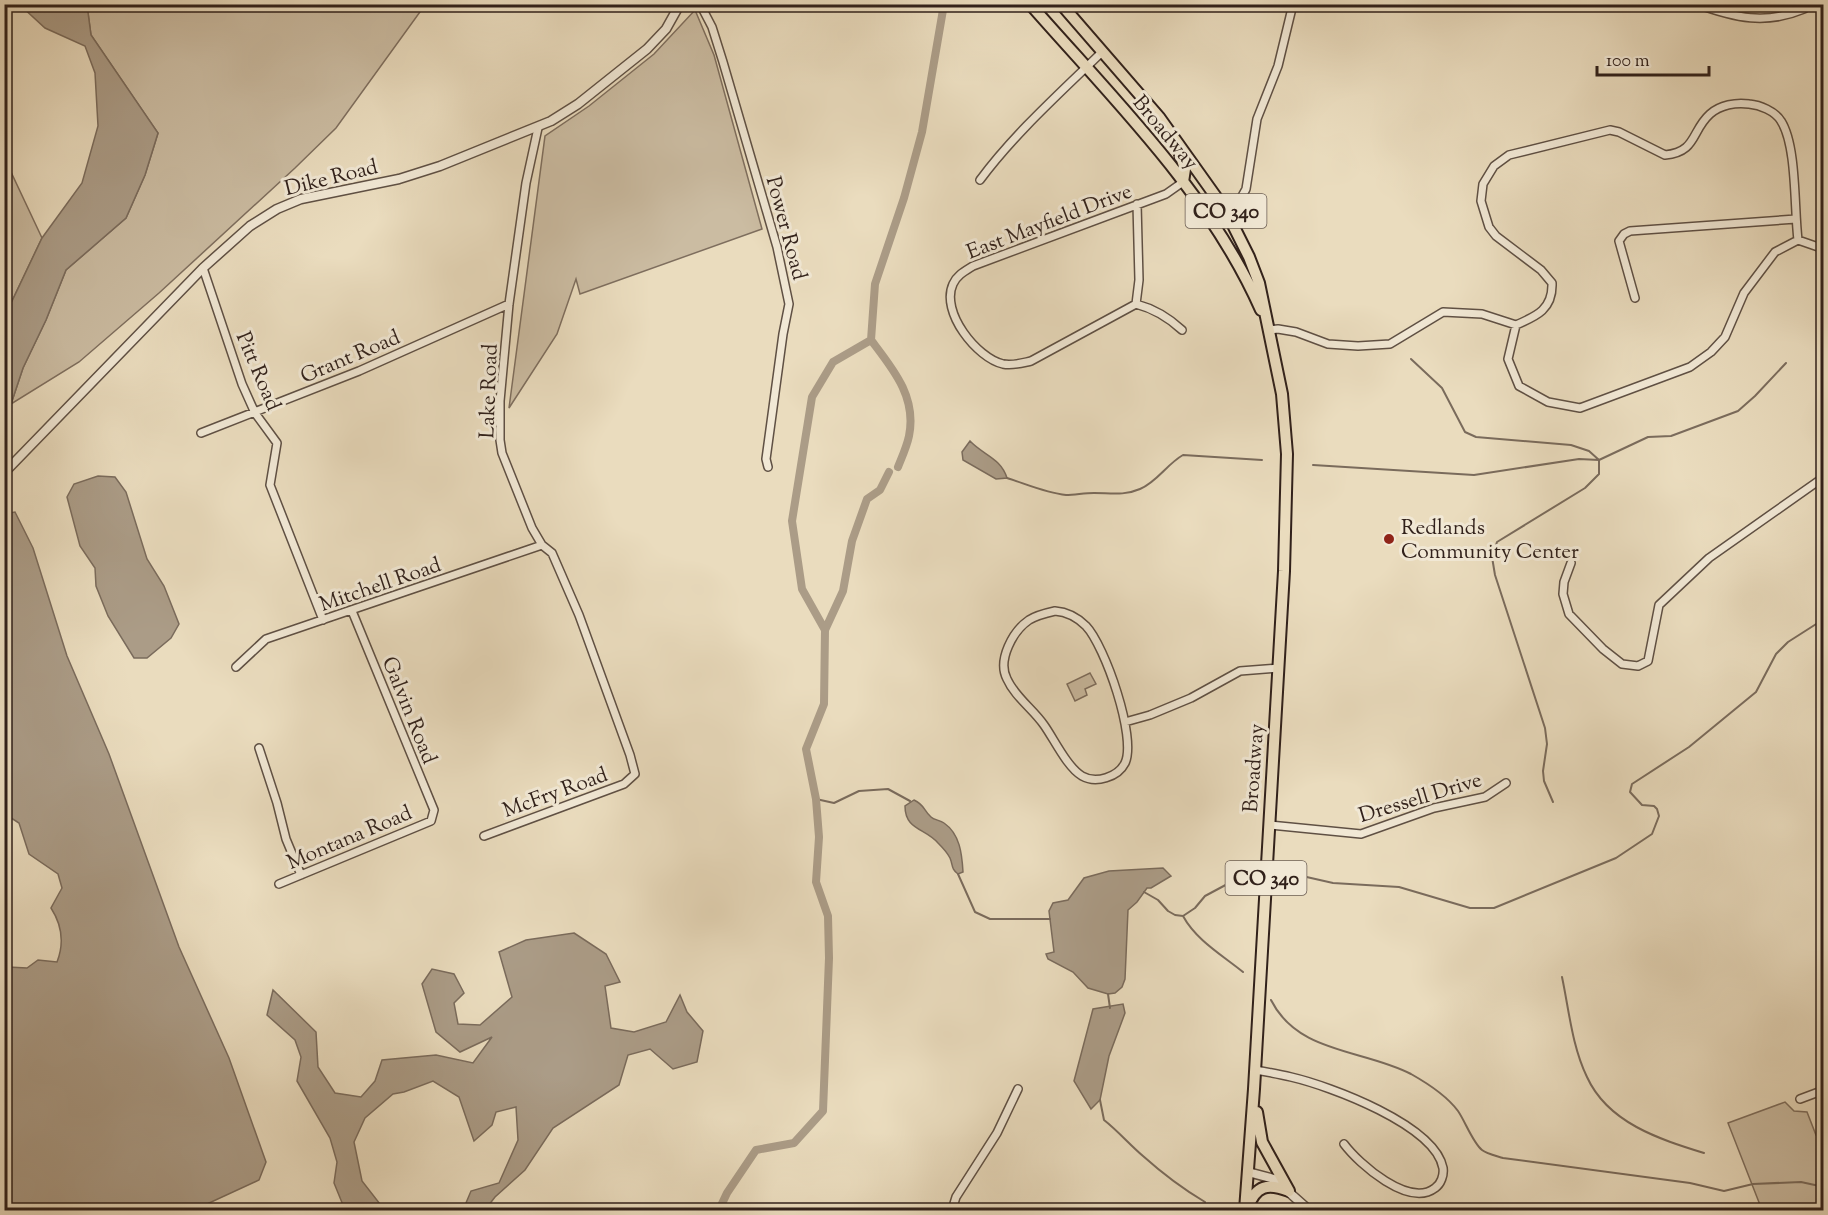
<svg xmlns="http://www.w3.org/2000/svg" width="1828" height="1215" font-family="'Sorts Mill Goudy',serif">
<rect width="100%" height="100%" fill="#eadcbe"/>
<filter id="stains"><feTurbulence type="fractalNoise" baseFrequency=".00333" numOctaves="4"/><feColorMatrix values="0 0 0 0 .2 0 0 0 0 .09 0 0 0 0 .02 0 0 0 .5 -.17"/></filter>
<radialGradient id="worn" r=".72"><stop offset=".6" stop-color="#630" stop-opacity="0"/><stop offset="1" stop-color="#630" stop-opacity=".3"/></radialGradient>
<path fill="#cbbca2" stroke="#7e6e5e" stroke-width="1.5" d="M87 5H425L336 128 295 168 159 293 79 362 11 404 23 368 46 320 66 270 126 218 145 175 158 133 91 35Z
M695 10 714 55 762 229 580 294 576 279 557 334 509 408 545 136 589 106 654 54Z
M4 163 10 170 42 238 12 301 5 311Z
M1090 673 1096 684 1085 689 1087 695 1075 701 1067 684Z
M1785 1102 1794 1111 1807 1112 1816 1135 1823 1133V1210H1762L1728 1123Z"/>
<path fill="#ab9c87" stroke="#7a6b5c" stroke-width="1.5" d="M20 5H87L91 35 158 133 145 175 126 218 66 270 46 320 23 368 11 404 5 410V311L12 301 42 238 82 183 98 126 95 73 85 46 45 28Z
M970 441C983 455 1001 458 1007 478L996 479 963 460 962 452Z
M98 476 115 477 126 492 147 559 164 586 179 624 171 638 147 658H134L108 616 96 586 95 568 80 546 67 497 74 484Z
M15 512 33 548 67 656 109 754 179 947 229 1058 266 1162 259 1180 194 1210H5V956L8 967 27 968 38 960 57 962C64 944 62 925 51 908L62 888 58 874 29 854 19 823 5 814 4 514Z
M914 800C925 805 923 810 931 817 934 820 940 820 944 823 960 834 962 854 963 872L958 874C951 869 953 865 950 858 948 854 942 847 938 843 925 828 905 830 905 806Z
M1163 868 1171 876 1151 888H1147L1137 902 1128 910 1125 979 1122 987 1115 993 1108 994 1088 988 1073 972 1048 959 1046 954 1054 952 1049 911 1053 903 1068 900 1084 878 1109 871Z
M574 933 606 954 620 982 605 986 611 1028 634 1032 666 1022 680 995 687 1012 703 1031 697 1062 673 1069 650 1049 628 1055 619 1085 553 1128 525 1170 495 1197 485 1210H463L471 1191 499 1183 518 1140 516 1107 496 1112 492 1125 474 1141 459 1097 433 1081 404 1092 393 1094 365 1118 354 1142 362 1181 380 1204 381 1210H345L334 1183 337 1162 330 1138 297 1081 301 1057 295 1040 267 1015 273 990 316 1032 318 1067 335 1093 361 1097 375 1081 382 1060 436 1055 473 1063 492 1037 460 1052 436 1032 422 984 432 969 454 974 464 993 454 1003 458 1024 480 1025 512 997 499 952 526 940Z
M1123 1004 1125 1013 1109 1056 1100 1100 1091 1109 1074 1081 1093 1009Z"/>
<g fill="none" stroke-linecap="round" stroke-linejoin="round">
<path stroke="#7a6b5c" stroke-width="2" d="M1411 359 1442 388 1465 432 1476 437 1571 445 1589 451 1599 460V474L1585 488 1497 542 1492 557 1495 575 1545 728 1547 744 1543 771 1544 781 1553 802
M1313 465 1474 475 1579 459 1599 460 1648 437 1671 436 1738 411 1755 396 1786 363
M1007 478C1026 484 1046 493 1066 495 1075 495 1084 493 1094 493 1110 493 1124 496 1140 489 1157 482 1167 464 1183 455L1262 460
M816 799 834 803 859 791 888 789 910 801
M1289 873 1333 883 1399 887 1470 908H1494L1616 858 1652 834 1659 816 1657 809 1654 806 1642 805 1630 792 1632 784 1689 747 1756 692 1776 654 1788 642 1824 619
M958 874 975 912 990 919H1050
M1144 892 1158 900 1168 911 1175 915 1183 916 1195 908 1205 896 1233 881
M1183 916C1196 940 1222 955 1243 972
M1562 977C1569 1010 1572 1046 1587 1077 1608 1123 1659 1139 1704 1153
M1108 994 1110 1008
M1271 1000C1298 1054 1363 1049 1411 1074 1427 1083 1447 1096 1458 1111 1465 1121 1473 1143 1482 1150 1487 1154 1497 1156 1503 1158L1690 1183 1724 1191 1753 1184 1801 1182 1824 1187
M1100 1100 1104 1120C1118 1131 1129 1144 1143 1156 1162 1173 1183 1189 1205 1202"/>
<path stroke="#ab9c87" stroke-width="8" d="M898 467C902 457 907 446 909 436 917 397 893 369 871 340L875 284 904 198 922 132 944 4
M825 630 843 591 852 541 867 499 880 490 889 472
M719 1210 727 1193 756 1150 794 1143 823 1111 829 958 828 916 816 882 819 837 816 799 806 749 824 704 825 630 802 589 792 521 812 397 833 362 871 340"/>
<g stroke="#5f5044" stroke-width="10">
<path id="minor" d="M700 4 712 27 723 62 777 247 789 304 783 334 766 459 768 467
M1697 4C1735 18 1766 25 1804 9
M980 180C1015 133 1060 93 1102 52
M1226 211 1241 198 1246 189 1257 119 1278 66 1293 4
M203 268 242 384 255 413 277 443 270 485 323 620
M1635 298 1619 241 1624 234 1630 231 1796 219
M1136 304 1031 361C1022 363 1013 366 1003 364 977 358 940 312 953 284 957 275 965 271 973 266L1166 194 1183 182
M1136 304 1139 280 1137 204
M1136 304C1155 309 1168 317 1182 330
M1516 325 1508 359 1519 386 1548 402 1580 408 1690 367 1711 352 1725 337 1744 293 1775 252 1798 240
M1269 330 1278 329 1296 332 1328 344 1358 346 1390 344 1443 312 1482 314 1516 325C1537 316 1553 309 1552 283L1541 270 1496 236 1489 227 1481 201 1483 184 1494 166 1509 155 1610 130 1619 132 1665 155C1697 152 1691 131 1710 114 1720 105 1736 102 1749 104 1760 105 1775 111 1781 121 1797 146 1794 208 1798 240L1824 249
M201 433 359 371 509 304
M1571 563 1564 582 1563 594 1569 614 1603 649 1622 664 1638 666 1648 661 1659 605 1709 558 1824 477
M1055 611C1068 612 1077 617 1086 626 1105 646 1137 738 1125 763 1118 777 1096 784 1082 776 1067 767 1054 739 1044 725 1033 709 1015 697 1007 679 997 660 1013 631 1029 620 1037 615 1046 613 1055 611Z
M236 667 266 639 542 545
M1125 722 1150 715 1191 698 1240 671 1279 668
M259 748 277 803 286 839 301 875
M1269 825 1361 834 1434 808 1485 797 1506 783
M484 836 624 784 635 774 630 755 579 615 552 553 542 545 532 528 502 453 500 440V401L509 304 526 183 538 128
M279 884 431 821 434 810 352 611
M1255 1070C1267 1072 1279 1074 1291 1077 1330 1086 1435 1125 1443 1168 1444 1175 1441 1184 1435 1188 1409 1208 1359 1164 1344 1144
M1800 1099 1824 1090
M952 1210 956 1197 997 1133 1018 1089
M1017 1210H1020"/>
</g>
<g stroke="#5f5044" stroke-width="11">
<path id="tertiary" d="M4 473 203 268 250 226 277 209 301 199 399 179 440 166 551 121 578 104 647 49 666 29 680 4
M1248 1172 1274 1179 1309 1210"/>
</g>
<g stroke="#31211b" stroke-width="14">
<path id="primary" d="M1030 4C1114 100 1209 192 1261 310
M1061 4 1159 117 1226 211 1249 257 1259 283 1282 394 1287 454 1284 571 1254 1089 1245 1210
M1179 151 1185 169 1183 182
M1257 1112 1262 1142 1289 1191
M1248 1207C1256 1185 1268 1183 1289 1191"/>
</g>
<use href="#minor" stroke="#f1e8d5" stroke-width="7"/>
<use href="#tertiary" stroke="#f1e8d5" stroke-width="8"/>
<use href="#primary" stroke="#eadcbe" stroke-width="10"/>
</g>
<circle fill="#8f2418" stroke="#f1e8d5" stroke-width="2" cx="1389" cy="539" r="6"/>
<g text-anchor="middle" stroke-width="6" stroke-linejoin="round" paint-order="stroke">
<g fill="#f1e8d5" stroke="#6b5d53" stroke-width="1.5">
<rect x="1185.5" y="194" width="81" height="34" rx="4.5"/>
<rect x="1225.5" y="861" width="81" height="34" rx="4.5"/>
</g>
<g font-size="20" font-weight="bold" fill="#31211b">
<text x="1226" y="218">CO 340</text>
<text x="1266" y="885">CO 340</text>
</g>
<g font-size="21" fill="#31211b" stroke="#f1e8d5">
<text transform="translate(1166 132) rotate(50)" y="7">Broadway</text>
<text transform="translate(331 177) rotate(-14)" y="7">Dike Road</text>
<text transform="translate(1049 221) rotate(-21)" y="7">East Mayfield Drive</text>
<text transform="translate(787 228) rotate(75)" y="7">Power Road</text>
<text transform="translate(350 356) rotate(-23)" y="7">Grant Road</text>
<text transform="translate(259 371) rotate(67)" y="7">Pitt Road</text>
<text transform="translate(488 391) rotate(-88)" y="7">Lake Road</text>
<text transform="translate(380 584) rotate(-19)" y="7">Mitchell Road</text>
<text transform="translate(410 710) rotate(68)" y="7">Galvin Road</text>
<text transform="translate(1253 768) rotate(-86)" y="7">Broadway</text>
<text transform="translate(555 792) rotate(-20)" y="7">McFry Road</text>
<text transform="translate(1420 797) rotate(-17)" y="7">Dressell Drive</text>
<text transform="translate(349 837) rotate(-23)" y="7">Montana Road</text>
</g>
<g font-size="21" fill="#31211b" stroke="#f1e8d5" text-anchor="start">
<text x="1401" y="534">Redlands<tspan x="1401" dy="24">Community Center</tspan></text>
</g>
</g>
<rect width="1828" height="1215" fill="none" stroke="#eadcbe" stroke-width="24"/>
<rect x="6" y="6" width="1816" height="1203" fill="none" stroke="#31211b" stroke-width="3"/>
<rect x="12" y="12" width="1804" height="1191" fill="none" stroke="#31211b" stroke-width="1.5"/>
<path d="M1597 66v9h112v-9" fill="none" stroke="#31211b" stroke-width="3"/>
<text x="1606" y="66" font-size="18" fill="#31211b" stroke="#f1e8d5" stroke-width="4.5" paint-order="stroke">100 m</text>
<rect width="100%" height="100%" filter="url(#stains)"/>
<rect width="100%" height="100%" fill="url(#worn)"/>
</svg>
